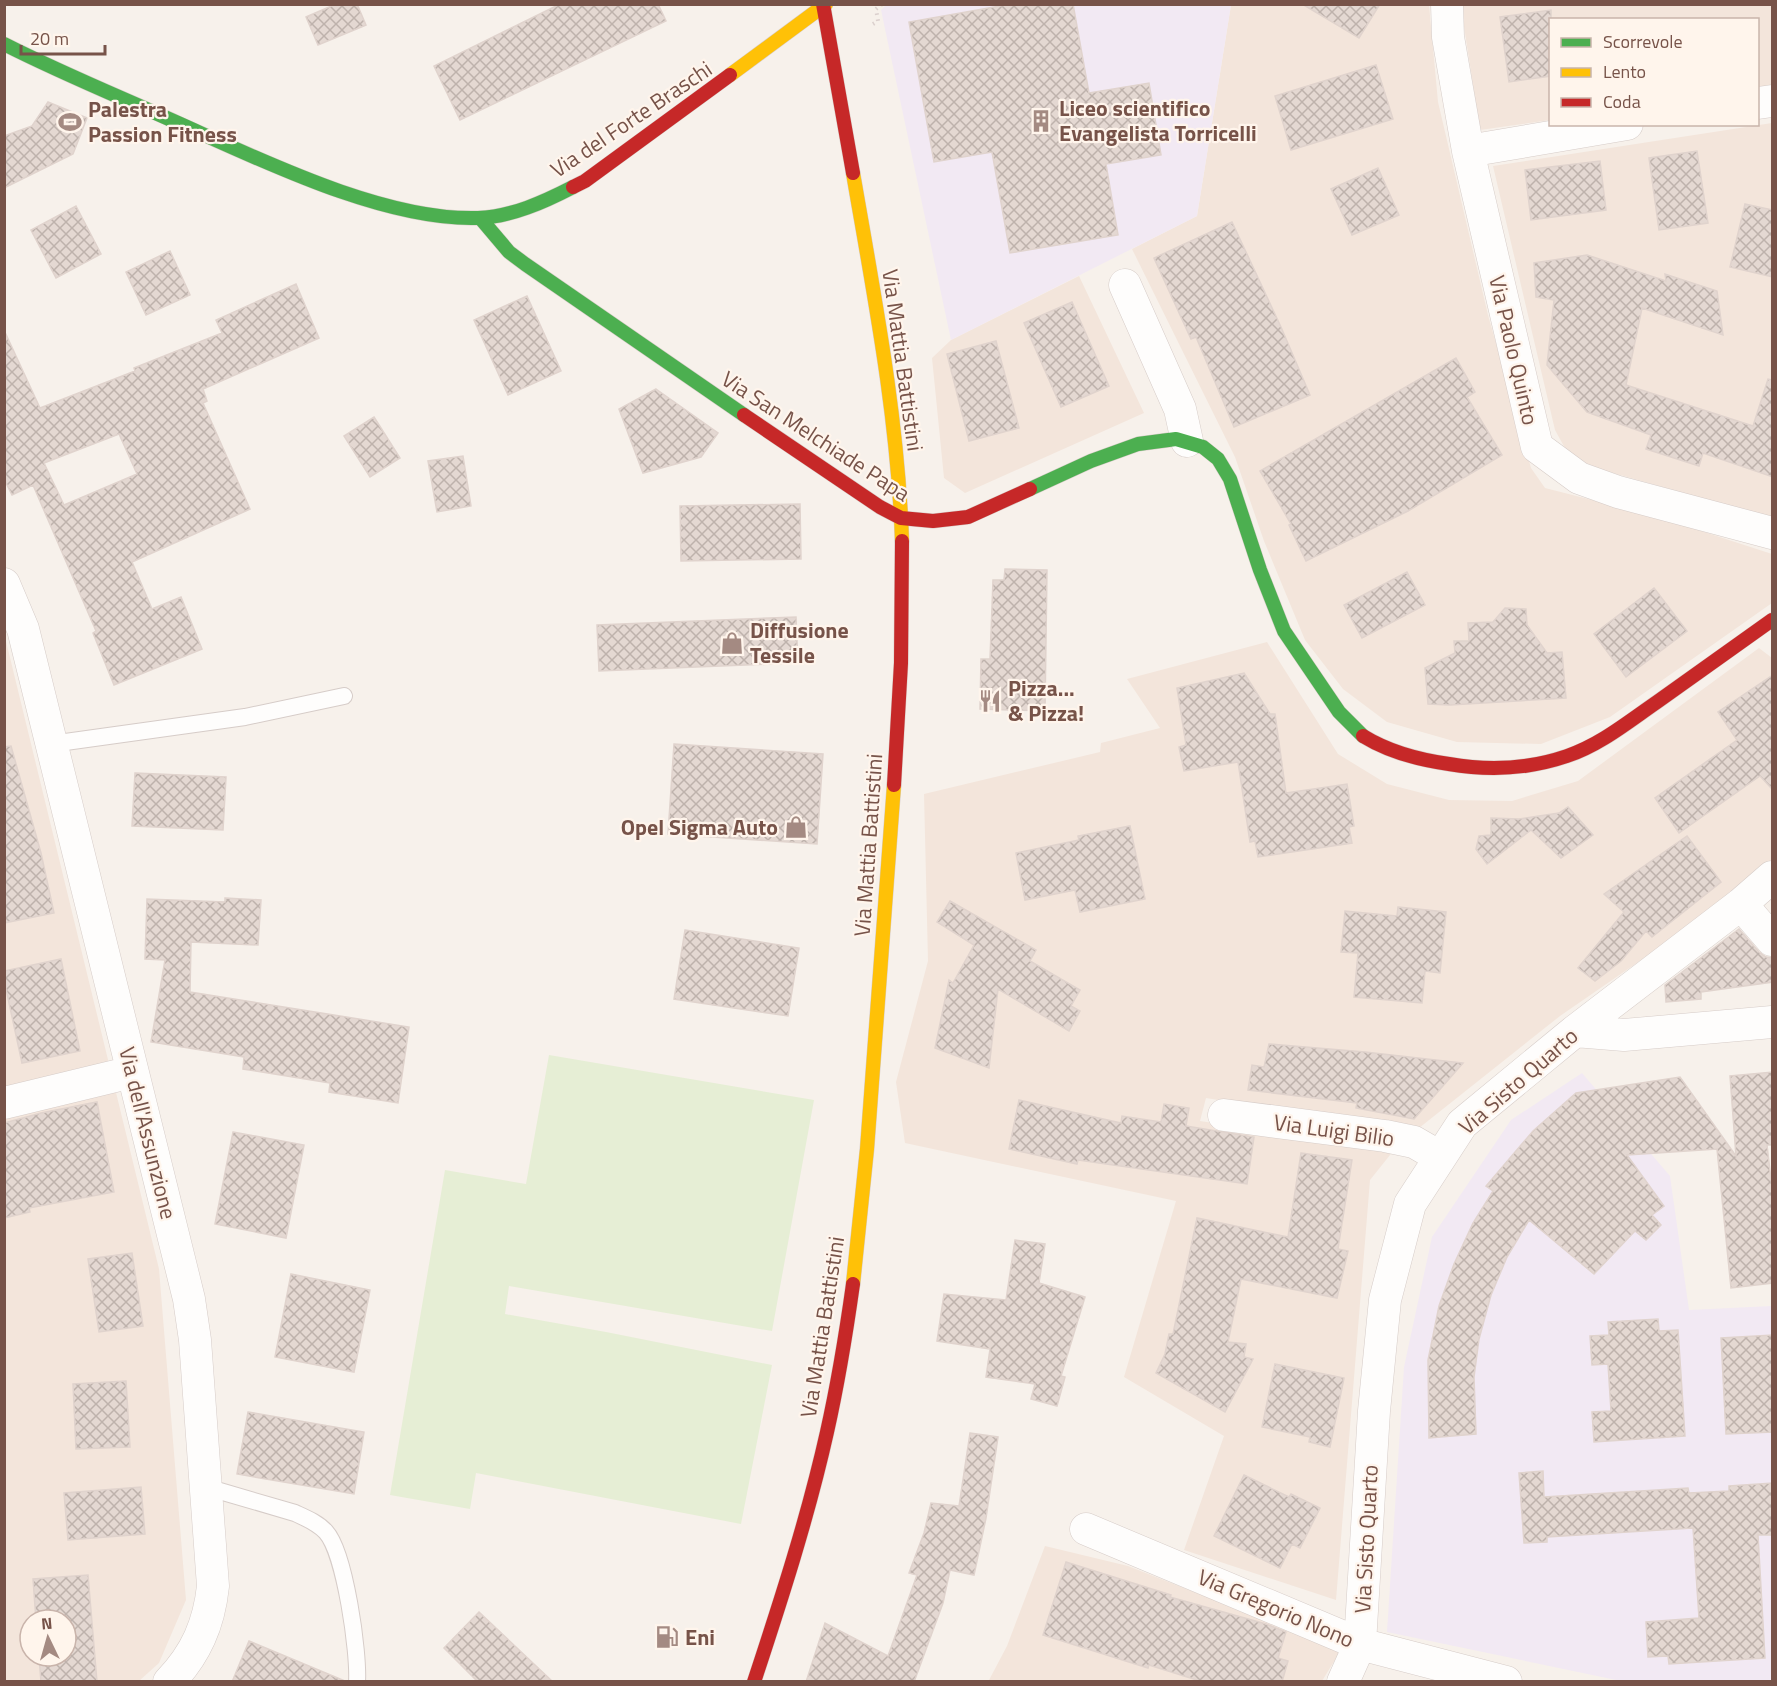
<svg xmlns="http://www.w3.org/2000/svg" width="1777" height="1686" font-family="'Titillium Web',sans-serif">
<defs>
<pattern id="building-cross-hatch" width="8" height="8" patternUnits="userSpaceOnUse" patternTransform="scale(1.5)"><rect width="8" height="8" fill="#e4d8d2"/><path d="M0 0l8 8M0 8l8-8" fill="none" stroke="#beb2ac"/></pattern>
</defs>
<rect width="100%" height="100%" fill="#f7f1eb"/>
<path fill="#f3e5db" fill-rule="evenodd" d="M1463 4 1772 5V86L1758 88V20H1550V120L1480 130 1461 7Z
M1231 5H1429L1438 102 1488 315 1531 468 1545 488 1655 516 1772 554V603L1610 717 1541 744 1457 742 1387 722 1343 689 1305 640 1264 541 1235 457 1132 249 1197 216Z
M1772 123V518L1592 467 1566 450 1555 430 1493 166Z
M1079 276 1144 413 965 493 944 478 932 358 951 340Z
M4 633 159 1269 186 1600 159 1663 139 1681H5ZM30 1620H66V1656H30Z
M1267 642 1338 754 1387 784 1449 800 1512 801 1578 781 1759 648 1772 658V859L1725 902 1560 1016 1414 1132 1206 1098 1200 1121 1394 1150 1370 1180 1336 1600 1184 1550 1224 1436 1124 1377 1176 1201 905 1143 896 1082 928 961 924 794 1100 752 1101 743 1160 728 1127 679Z
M1045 1546 1128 1566 1341 1650 1322 1681 988 1682 1007 1646Z"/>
<path fill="#f2e9f3" d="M887 4 1231 5 1197 216 951 340 881 10Z
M1582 1073 1670 1176 1689 1310 1772 1306V1681H1621L1387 1632 1404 1367 1432 1237 1511 1120Z"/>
<path fill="#e6eed5" d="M549 1055 814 1100 772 1331 509 1286 505 1314 606 1332 772 1365 741 1524 476 1473 470 1509 390 1495 445 1170 526 1184Z"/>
<path fill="url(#building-cross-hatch)" stroke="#e0d3cd" stroke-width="1.5" fill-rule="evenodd" d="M336 4H357L366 25 318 45 306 17Z
M560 4H658L666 21 460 120 434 66Z
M1011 4H1073L1089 93 1149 83 1161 155 1106 164 1118 235 1010 253 992 152 934 162 909 22Z
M1302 4H1380L1359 38Z
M1551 10V76L1509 82 1500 17Z
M1376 65 1393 119 1291 150 1275 96Z
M48 102 87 118 73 154 4 188V136L32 126Z
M1697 151 1708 223 1659 230 1649 158Z
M1600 161 1606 210 1531 220 1525 170Z
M1378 168 1399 215 1352 235 1331 189Z
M1745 204 1773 210V277L1730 267Z
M76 206 101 254 56 278 31 230Z
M1232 222 1281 327 1310 395 1234 427 1196 337 1191 339 1154 258Z
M170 251 190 295 146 315 126 272Z
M1587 255 1666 281 1665 274 1717 291 1723 335 1642 308 1626 385 1753 426 1768 379 1773 380V477L1703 453 1699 466 1646 449 1651 435 1587 412 1547 365 1554 300 1536 297 1534 263Z
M296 284 319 338 203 389 207 401 203 403 250 509 132 562 152 609 181 597 202 649 114 685 93 633 96 631 33 485 12 495 4 479V330L40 408 135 371 134 368 222 333 216 320ZM119 434 137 474 64 505 44 463Z
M527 296 561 371 508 395 474 320Z
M1072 302 1109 386 1061 407 1024 323Z
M996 341 1019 428 969 441 947 354Z
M1456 358 1475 392 1467 397 1502 455 1408 511 1306 561 1289 525 1291 524 1260 471Z
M656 389 718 433 701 457 643 473 619 409Z
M374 417 400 458 370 477 344 436Z
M463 456 471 506 437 512 428 461Z
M800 504 801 559 681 561 680 506Z
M1005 569 1047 570 1045 711 980 709 981 659H990L993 580H1004Z
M1407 572 1425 605 1362 638 1344 605Z
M1654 588 1687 631 1626 677 1594 634Z
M1505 608 1526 609 1527 625 1547 653 1562 652 1566 698 1450 705 1428 704 1425 668 1455 653 1454 641H1469L1468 623 1493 622Z
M796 617 798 663 599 671 597 625Z
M1244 673 1270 714H1275L1286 793 1347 784 1354 826 1349 827 1352 843 1258 857 1255 841 1250 842 1238 762 1184 771 1179 747 1186 745 1177 688Z
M1773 675V790L1760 776 1679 833 1655 798 1737 740 1718 712Z
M674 744 823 754 817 844 668 834Z
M11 746 41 853 54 913 4 923V747Z
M135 773 226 777 223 830 132 826Z
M1568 807 1593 835 1561 858 1531 830 1487 864 1476 849 1479 836 1491 835V818L1519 819 1559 813Z
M1130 826 1145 899 1080 912 1075 890 1025 900 1016 853 1079 840 1078 836Z
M1687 836 1721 882 1652 937 1646 931 1621 961 1595 981 1578 968 1624 912 1604 894Z
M225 898 261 900 258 945 191 942 190 992 409 1027 398 1103 329 1092 330 1083 243 1069 244 1057 151 1042 165 960 145 959 147 899 225 902Z
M950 901 1036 950 1030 961 1080 990 1071 1006 1080 1011 1069 1031 998 989 989 1068 935 1048 949 980 953 983 974 945 937 922Z
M1398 907 1446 912 1440 973 1425 971 1422 1003 1354 997 1358 953 1341 952 1345 911 1397 916Z
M1739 929 1759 952 1766 957 1773 958V982L1701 992V999L1666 1002 1665 985Z
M685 930 799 948 788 1016 674 999Z
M61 959 80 1051 22 1063 4 980V971Z
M1269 1044 1365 1052 1463 1063 1414 1119 1356 1108 1357 1103 1248 1090 1252 1065 1264 1067Z
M1773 1072V1145H1767L1773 1197V1283L1731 1288 1717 1149 1627 1155 1664 1206 1652 1215 1661 1225 1646 1240 1635 1231 1594 1274 1529 1220 1507 1257 1491 1295 1479 1339 1474 1377 1476 1434 1429 1438 1428 1360 1439 1306 1454 1264 1473 1223 1493 1191 1486 1186 1533 1131 1576 1093 1680 1077 1736 1156 1730 1076Z
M1019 1100 1121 1123 1122 1116 1161 1122 1164 1104 1189 1108 1186 1126 1254 1137 1247 1184 1078 1160 1077 1164 1009 1149Z
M97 1102 114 1192 29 1208 30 1212 4 1218V1123L41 1113Z
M233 1132 304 1145 286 1238 215 1224Z
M1301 1153 1352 1160 1338 1249 1348 1251 1337 1298 1241 1279 1228 1342 1246 1344 1244 1357 1253 1359 1225 1412 1156 1373 1165 1354 1169 1334H1173L1197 1218 1288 1237Z
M1015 1240 1045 1244 1039 1283 1085 1297 1061 1376 1065 1377 1057 1406 1031 1399 1035 1384 986 1377 990 1349 937 1341 944 1294 1006 1300Z
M132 1253 143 1326 99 1332 88 1259Z
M291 1274 370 1290 354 1372 275 1357Z
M1658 1319 1659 1331 1678 1330 1685 1436 1594 1442 1592 1412 1611 1411 1608 1364 1592 1365 1590 1336 1609 1335 1608 1322Z
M1773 1335V1432L1726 1434 1721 1338Z
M1275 1364 1344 1378 1330 1447 1309 1442 1310 1437 1262 1427Z
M126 1381 130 1447 76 1449 73 1384Z
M248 1412 364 1432 354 1494 237 1474Z
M970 1433 998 1437 986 1518 974 1575 950 1570 943 1603 914 1682H806L825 1623 888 1656 917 1575 909 1573 924 1533 931 1503 959 1506Z
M1543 1471 1544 1497 1688 1488 1689 1493 1729 1491V1486L1773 1483V1535H1758L1765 1658 1669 1664 1668 1656 1648 1657 1646 1622 1699 1618 1693 1528 1547 1537V1542L1524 1543 1519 1473Z
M1244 1475 1289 1497 1291 1494 1320 1508 1300 1548 1292 1544 1280 1568 1214 1536Z
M141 1487 145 1534 68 1540 64 1493Z
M1066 1562 1171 1595 1170 1597 1266 1624 1286 1632 1278 1658 1288 1661 1282 1682H1203L1149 1665 1148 1668 1043 1635Z
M88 1575 97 1682H41L39 1656H66V1620H36L33 1579Z
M479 1612 553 1682H478L444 1648Z
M249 1641 345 1681V1682H232Z"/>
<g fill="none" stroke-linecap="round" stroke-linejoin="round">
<g stroke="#d6ccc8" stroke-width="18">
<path id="lane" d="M51 744 245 717 344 696
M206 1487 295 1513C306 1518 318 1523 326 1532 345 1553 359 1653 357 1682"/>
</g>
<g stroke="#d6ccc8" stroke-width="33">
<path id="street" d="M1447 4 1448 37 1468 151 1537 447 1579 478 1618 492 1772 533
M1758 103 1772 101
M1468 151 1627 124
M1125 285 1180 409 1187 441
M4 584 23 629 189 1299 195 1340 213 1586C209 1624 196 1654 169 1682
M1741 904 1772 940
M1575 1031 1624 1035 1772 1022
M4 1103 132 1072
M1224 1115 1385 1136 1414 1142 1440 1157
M1086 1529 1360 1644 1506 1682
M1343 1682 1360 1644 1374 1411 1385 1300 1410 1204 1462 1124 1575 1031 1741 904 1772 877"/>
</g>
<g stroke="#d7ccc7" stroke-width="15">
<path id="fast" d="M4 44C61 73 120 97 178 123 263 161 385 221 478 218 511 217 544 202 573 187
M481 219 509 252 525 264 744 415
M1030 489 1091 461 1138 444 1176 439 1203 447 1218 459 1230 479 1260 570 1284 631 1339 712 1363 736"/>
</g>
<g stroke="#d7ccc7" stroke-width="15">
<path id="slow" d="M730 75 826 4
M853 173C874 295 898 417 902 541
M853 1284 867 1149 894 785"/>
</g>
<g stroke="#d7ccc7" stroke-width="15">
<path id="jam" d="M823 4 853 173
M573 187 585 181 730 75
M744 415 880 507 901 518 933 521 968 517 1030 489
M1363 736C1389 752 1420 760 1449 764 1489 771 1529 769 1567 756 1600 745 1628 722 1657 702 1695 675 1734 647 1772 620
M894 785 901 663 902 541
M754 1682C781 1600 808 1517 827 1432 838 1383 846 1334 853 1284"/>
</g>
<path stroke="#dbd0cd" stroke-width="4" stroke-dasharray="1.5 4.5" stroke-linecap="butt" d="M873 24 878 21 876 9 882 4"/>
<use href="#lane" stroke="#fefdfc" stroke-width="16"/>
<use href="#street" stroke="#fefdfc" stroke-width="32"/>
<use href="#fast" stroke="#4caf50" stroke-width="14"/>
<use href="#slow" stroke="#ffc107" stroke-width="14"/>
<use href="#jam" stroke="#c62828" stroke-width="14"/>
</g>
<defs>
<g id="building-bare" transform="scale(1.8)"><path d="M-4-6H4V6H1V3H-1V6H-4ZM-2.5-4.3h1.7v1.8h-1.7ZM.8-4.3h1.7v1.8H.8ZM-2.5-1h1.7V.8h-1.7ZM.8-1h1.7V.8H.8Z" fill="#a48a82" stroke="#fff5ec" stroke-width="2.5" paint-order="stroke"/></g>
<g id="stadium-bare" transform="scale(1.8)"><path d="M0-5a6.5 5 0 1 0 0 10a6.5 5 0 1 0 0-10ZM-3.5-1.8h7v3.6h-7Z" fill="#a48a82" stroke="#fff5ec" stroke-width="2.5" paint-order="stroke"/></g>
<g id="shop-bare" transform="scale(1.8)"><path d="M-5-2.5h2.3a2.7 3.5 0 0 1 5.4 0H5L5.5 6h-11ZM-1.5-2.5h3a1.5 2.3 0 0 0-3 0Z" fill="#a48a82" stroke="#fff5ec" stroke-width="2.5" paint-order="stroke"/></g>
<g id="restaurant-bare" transform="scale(1.8)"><path d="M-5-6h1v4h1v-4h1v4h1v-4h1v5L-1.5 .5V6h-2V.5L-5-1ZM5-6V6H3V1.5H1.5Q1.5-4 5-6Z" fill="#a48a82" stroke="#fff5ec" stroke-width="2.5" paint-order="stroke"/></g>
<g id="fuel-bare" transform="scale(1.8)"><path d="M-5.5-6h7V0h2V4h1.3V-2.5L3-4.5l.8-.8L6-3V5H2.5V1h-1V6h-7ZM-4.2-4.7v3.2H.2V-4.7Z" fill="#a48a82" stroke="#fff5ec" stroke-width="2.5" paint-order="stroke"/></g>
</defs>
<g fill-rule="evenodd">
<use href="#building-bare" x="1041" y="121"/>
<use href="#stadium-bare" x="70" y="122"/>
<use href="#shop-bare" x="732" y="643"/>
<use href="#restaurant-bare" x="990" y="701"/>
<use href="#shop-bare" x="796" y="827"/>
<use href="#fuel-bare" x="667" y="1637"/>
</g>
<g text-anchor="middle" stroke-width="4.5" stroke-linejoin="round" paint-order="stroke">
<g font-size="22" font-weight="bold" fill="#775349" stroke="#fff5ec" text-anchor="start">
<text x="1059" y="116">Liceo scientifico<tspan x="1059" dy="25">Evangelista Torricelli</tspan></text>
<text x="88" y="117">Palestra<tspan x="88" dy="25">Passion Fitness</tspan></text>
<text x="750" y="638">Diffusione<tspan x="750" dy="25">Tessile</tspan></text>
<text x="1008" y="696">Pizza...<tspan x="1008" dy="25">&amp; Pizza!</tspan></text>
<text x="778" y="835" text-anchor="end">Opel Sigma Auto</text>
<text x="685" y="1645">Eni</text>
</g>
<g font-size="22" fill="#775349" stroke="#fff5ec">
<text transform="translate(631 119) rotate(-34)" y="8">Via del Forte Braschi</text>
<text transform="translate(1514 350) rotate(77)" y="8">Via Paolo Quinto</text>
<text transform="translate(903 360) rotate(82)" y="8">Via Mattia Battistini</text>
<text transform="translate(816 436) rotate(33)" y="8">Via San Melchiade Papa</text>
<text transform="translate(868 845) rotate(-86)" y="8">Via Mattia Battistini</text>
<text transform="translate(1518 1081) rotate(-41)" y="8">Via Sisto Quarto</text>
<text transform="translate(1334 1130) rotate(8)" y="8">Via Luigi Bilio</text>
<text transform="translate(148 1133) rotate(76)" y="8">Via dell'Assunzione</text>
<text transform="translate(822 1327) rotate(-81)" y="8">Via Mattia Battistini</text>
<text transform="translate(1366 1539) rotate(-87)" y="8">Via Sisto Quarto</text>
<text transform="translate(1276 1608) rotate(23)" y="8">Via Gregorio Nono</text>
</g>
</g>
<rect width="1777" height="1686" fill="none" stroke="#775349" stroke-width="12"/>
<rect x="1549" y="18" width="210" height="108" fill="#fff5ec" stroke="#c9b4ab" stroke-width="1.5"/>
<rect x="1561" y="38" width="30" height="9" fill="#4caf50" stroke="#c9b4ab" stroke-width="1.5"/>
<text x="1603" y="48" font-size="18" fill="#775349">Scorrevole</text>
<rect x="1561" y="68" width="30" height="9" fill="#ffc107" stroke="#c9b4ab" stroke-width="1.5"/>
<text x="1603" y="78" font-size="18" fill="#775349">Lento</text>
<rect x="1561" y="98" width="30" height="9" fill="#c62828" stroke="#c9b4ab" stroke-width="1.5"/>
<text x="1603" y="108" font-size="18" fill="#775349">Coda</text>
<g transform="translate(48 1638) rotate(355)"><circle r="28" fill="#fff5ec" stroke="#c9b4ab" stroke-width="1.5"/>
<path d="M0-4.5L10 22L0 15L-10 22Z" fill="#a48a82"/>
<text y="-9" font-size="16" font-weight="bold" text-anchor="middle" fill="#775349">N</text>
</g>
<path d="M21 45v9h84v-9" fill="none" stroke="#775349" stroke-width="3"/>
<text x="30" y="45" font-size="18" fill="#775349" stroke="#fff5ec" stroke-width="4.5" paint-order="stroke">20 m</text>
</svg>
